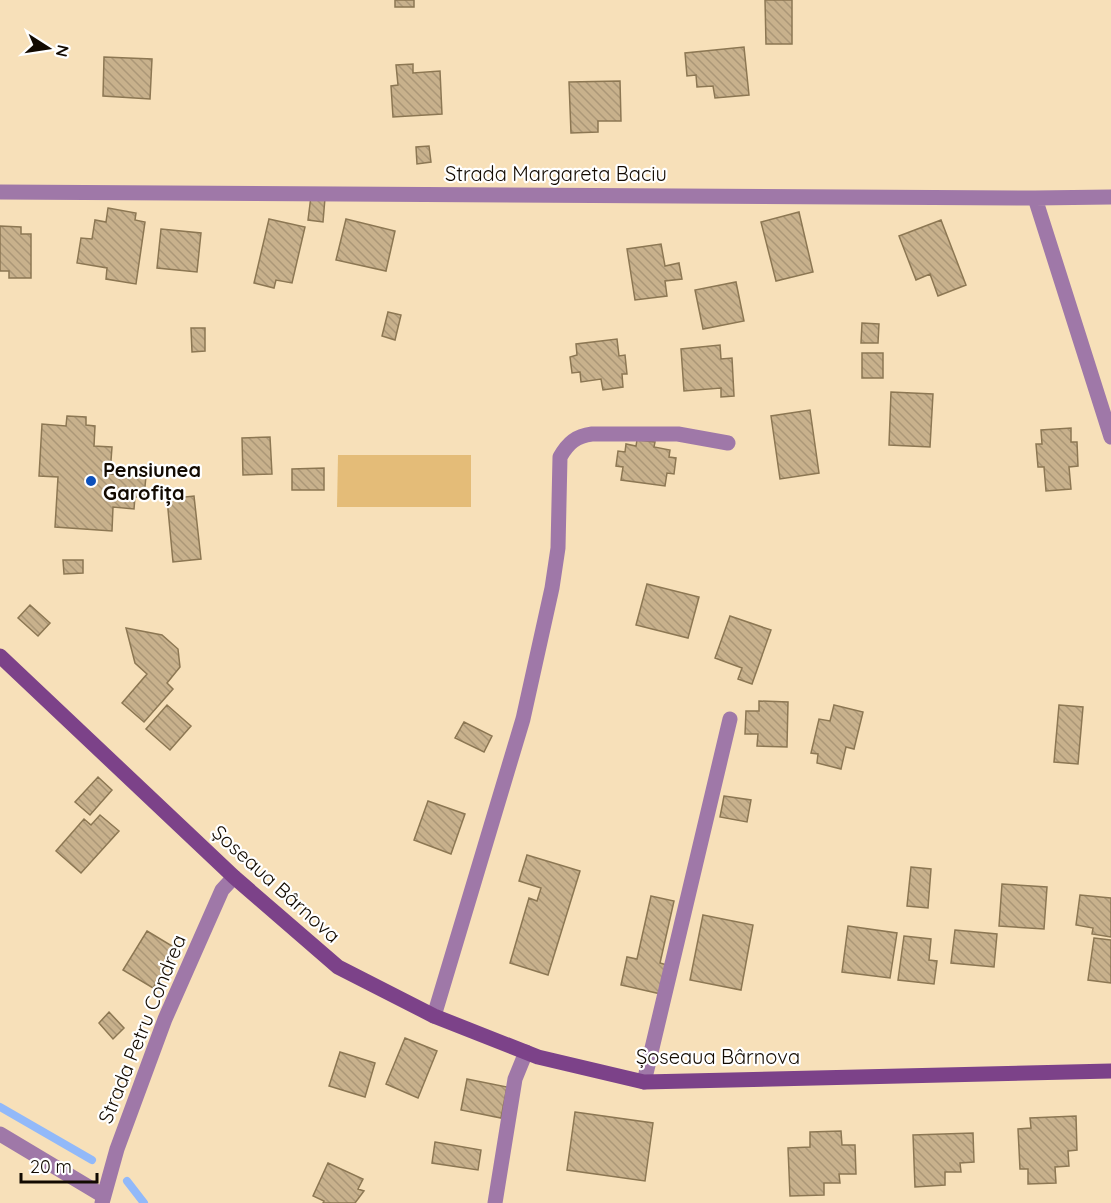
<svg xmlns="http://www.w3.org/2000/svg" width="1111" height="1203" font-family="Quicksand,sans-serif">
<defs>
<pattern id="building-back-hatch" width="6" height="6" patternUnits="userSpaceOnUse" patternTransform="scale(1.5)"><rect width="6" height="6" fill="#c8b18c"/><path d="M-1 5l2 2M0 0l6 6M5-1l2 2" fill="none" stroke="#ab9777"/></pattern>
</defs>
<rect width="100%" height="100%" fill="#f7e0b9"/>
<path fill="#e4bc78" d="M338 455H471V507H337Z"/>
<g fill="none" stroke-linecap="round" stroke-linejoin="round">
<path stroke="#92b9f9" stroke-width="8" d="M0 1107 92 1160
M127 1181 144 1203"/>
</g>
<path fill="url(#building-back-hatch)" stroke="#8c7753" stroke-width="1.5" d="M395 0H414V7H395Z
M765 0H792V44H766Z
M744 47 749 95 715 98 713 86 697 87 696 75 687 76 685 53Z
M104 57 152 59 150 99 103 96Z
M413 64V73L440 71 442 114 393 117 391 86 398 85 396 65Z
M620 81 621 121H598V132L571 133 569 82Z
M429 146 431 162 417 164 416 147Z
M311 196 325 198 323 222 308 220Z
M108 208 136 213 135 220 145 222 136 284 106 279 107 268 77 263 81 238 92 239 95 220 106 222Z
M799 212 813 272 776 281 761 222Z
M269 219 305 227 292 283 276 280 274 288 254 283Z
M346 219 395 231 386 271 336 260Z
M941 220 966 285 938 296 930 274 916 280 899 236Z
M0 226 21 227V234H31V278H9V271H0Z
M161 229 201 233 197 272 157 268Z
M661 244 665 266 679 263 682 279 665 281 667 296 635 300 627 249Z
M736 282 744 321 703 329 695 290Z
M388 312 401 315 395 340 382 336Z
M862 323 879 324 878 343H861Z
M191 328H205V351L192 352Z
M617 339 619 356 625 355 627 374H622L623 387 603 390 601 379 581 382 580 372 572 373 570 357 577 355 576 344Z
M720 345 721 359 732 358 734 396 721 397V388L684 391 681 349Z
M862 353H883V378H862Z
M891 392 933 394 930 447 889 445Z
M810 410 819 473 780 479 771 416Z
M67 416 86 417V425L95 426 94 446 112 447 110 474 146 476 144 497H135L134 509 113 507 112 531 55 527 58 477 39 476 42 424 66 426Z
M1071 428V442H1077L1078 466 1069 467 1071 489 1046 491 1044 467H1038L1036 444H1042L1041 430Z
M270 437 272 474 243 475 242 438Z
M637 440 655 442 654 447 670 450 669 457 676 458 674 474 667 473 665 486 621 480 623 467 616 466 618 451 625 452 626 444 636 446Z
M324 468V490H292V469Z
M194 496 201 559 173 562 167 499Z
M63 560H83V573L64 574Z
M647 584 699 597 688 638 636 625Z
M30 605 50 623 38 636 18 618Z
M730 616 771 630 752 684 738 679 742 668 715 658Z
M126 628 162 635 178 649 180 667 167 683 173 689 144 722 122 703 147 674 135 663Z
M759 701 788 702 787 747 757 746 758 734H745L746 711H759Z
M167 705 191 726 170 750 146 729Z
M834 705 863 712 854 749 846 747 841 769 817 763 818 754 811 753 819 719 830 721Z
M1059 705 1083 707 1078 764 1054 762Z
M464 722 492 736 484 752 455 738Z
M98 777 112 790 90 815 75 802Z
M724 796 751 800 747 822 720 817Z
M428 801 465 814 451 854 414 840Z
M100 815 119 831 81 873 56 851 84 819 91 825Z
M527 855 580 871 548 975 510 963 529 898 537 901 541 888 519 881Z
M911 867 931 869 928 908 907 906Z
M1002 884 1047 887 1044 929 999 926Z
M1080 895 1111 898V937L1092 934 1093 928 1076 925Z
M651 896 674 901 660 963 667 965 661 994 621 985 627 957 637 959Z
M703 915 753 925 741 990 690 980Z
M848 926 897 933 890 978 842 972Z
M955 930 997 934 994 967 951 963Z
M147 931 177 949 153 988 123 970Z
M904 936 931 939 929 960 937 961 934 984 898 980Z
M1094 938 1111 940V983L1088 980Z
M109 1012 124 1028 113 1039 99 1023Z
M405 1038 437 1051 418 1098 386 1084Z
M340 1052 375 1063 365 1097 329 1086Z
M467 1079 507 1087 501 1118 461 1110Z
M575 1112 653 1123 645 1181 567 1170Z
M1076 1116 1077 1150 1068 1151 1069 1166 1055 1167 1056 1183 1028 1184V1169H1020L1018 1129 1031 1128 1030 1118Z
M841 1131 842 1145H855L856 1174H839L840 1183H824V1195L790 1196 788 1148 810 1147V1132Z
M973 1133 974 1162 960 1163 961 1172H945V1185L915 1187 913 1135Z
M435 1142 481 1150 478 1170 432 1163Z
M328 1163 363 1179 358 1189 364 1191 355 1203H323L324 1201 313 1196Z"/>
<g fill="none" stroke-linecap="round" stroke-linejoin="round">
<path stroke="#9f78a8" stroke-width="15" d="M0 192 1035 198 1111 197
M1035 198 1111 437
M434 1016 523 719 552 588 558 548 560 457C568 443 576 436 592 434H678L728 443
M644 1082 730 719
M0 1134 102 1195
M102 1203 117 1149 165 1019 222 890 234 877
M495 1203 515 1079 526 1052"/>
<path stroke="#7c4289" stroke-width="15" d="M0 656 234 877 338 967 434 1016 538 1057 644 1082 1111 1071"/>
</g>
<circle fill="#0c50bb" stroke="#fff" stroke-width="2" cx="91" cy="481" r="6"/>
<g text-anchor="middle" stroke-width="4.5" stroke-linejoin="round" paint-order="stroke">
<g font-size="20" fill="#120a01" stroke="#fff">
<text x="556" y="181">Strada Margareta Baciu</text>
<text transform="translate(276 884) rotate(42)" y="7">Șoseaua Bârnova</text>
<text transform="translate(142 1029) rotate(-68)" y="7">Strada Petru Condrea</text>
<text x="718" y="1064">Șoseaua Bârnova</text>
</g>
<g font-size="20" font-weight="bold" fill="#120a01" stroke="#fff" text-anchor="start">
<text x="103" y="477">Pensiunea<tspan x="103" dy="23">Garofița</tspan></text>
</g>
</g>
<g transform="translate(48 48) rotate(102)" stroke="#ffffff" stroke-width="4.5" paint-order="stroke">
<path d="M0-4.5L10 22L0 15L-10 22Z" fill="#120a01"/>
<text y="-9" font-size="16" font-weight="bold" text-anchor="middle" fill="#120a01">N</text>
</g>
<path d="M21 1173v9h76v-9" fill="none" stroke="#120a01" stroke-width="3"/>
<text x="30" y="1173" font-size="18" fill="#120a01" stroke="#ffffff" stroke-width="4.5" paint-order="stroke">20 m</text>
</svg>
